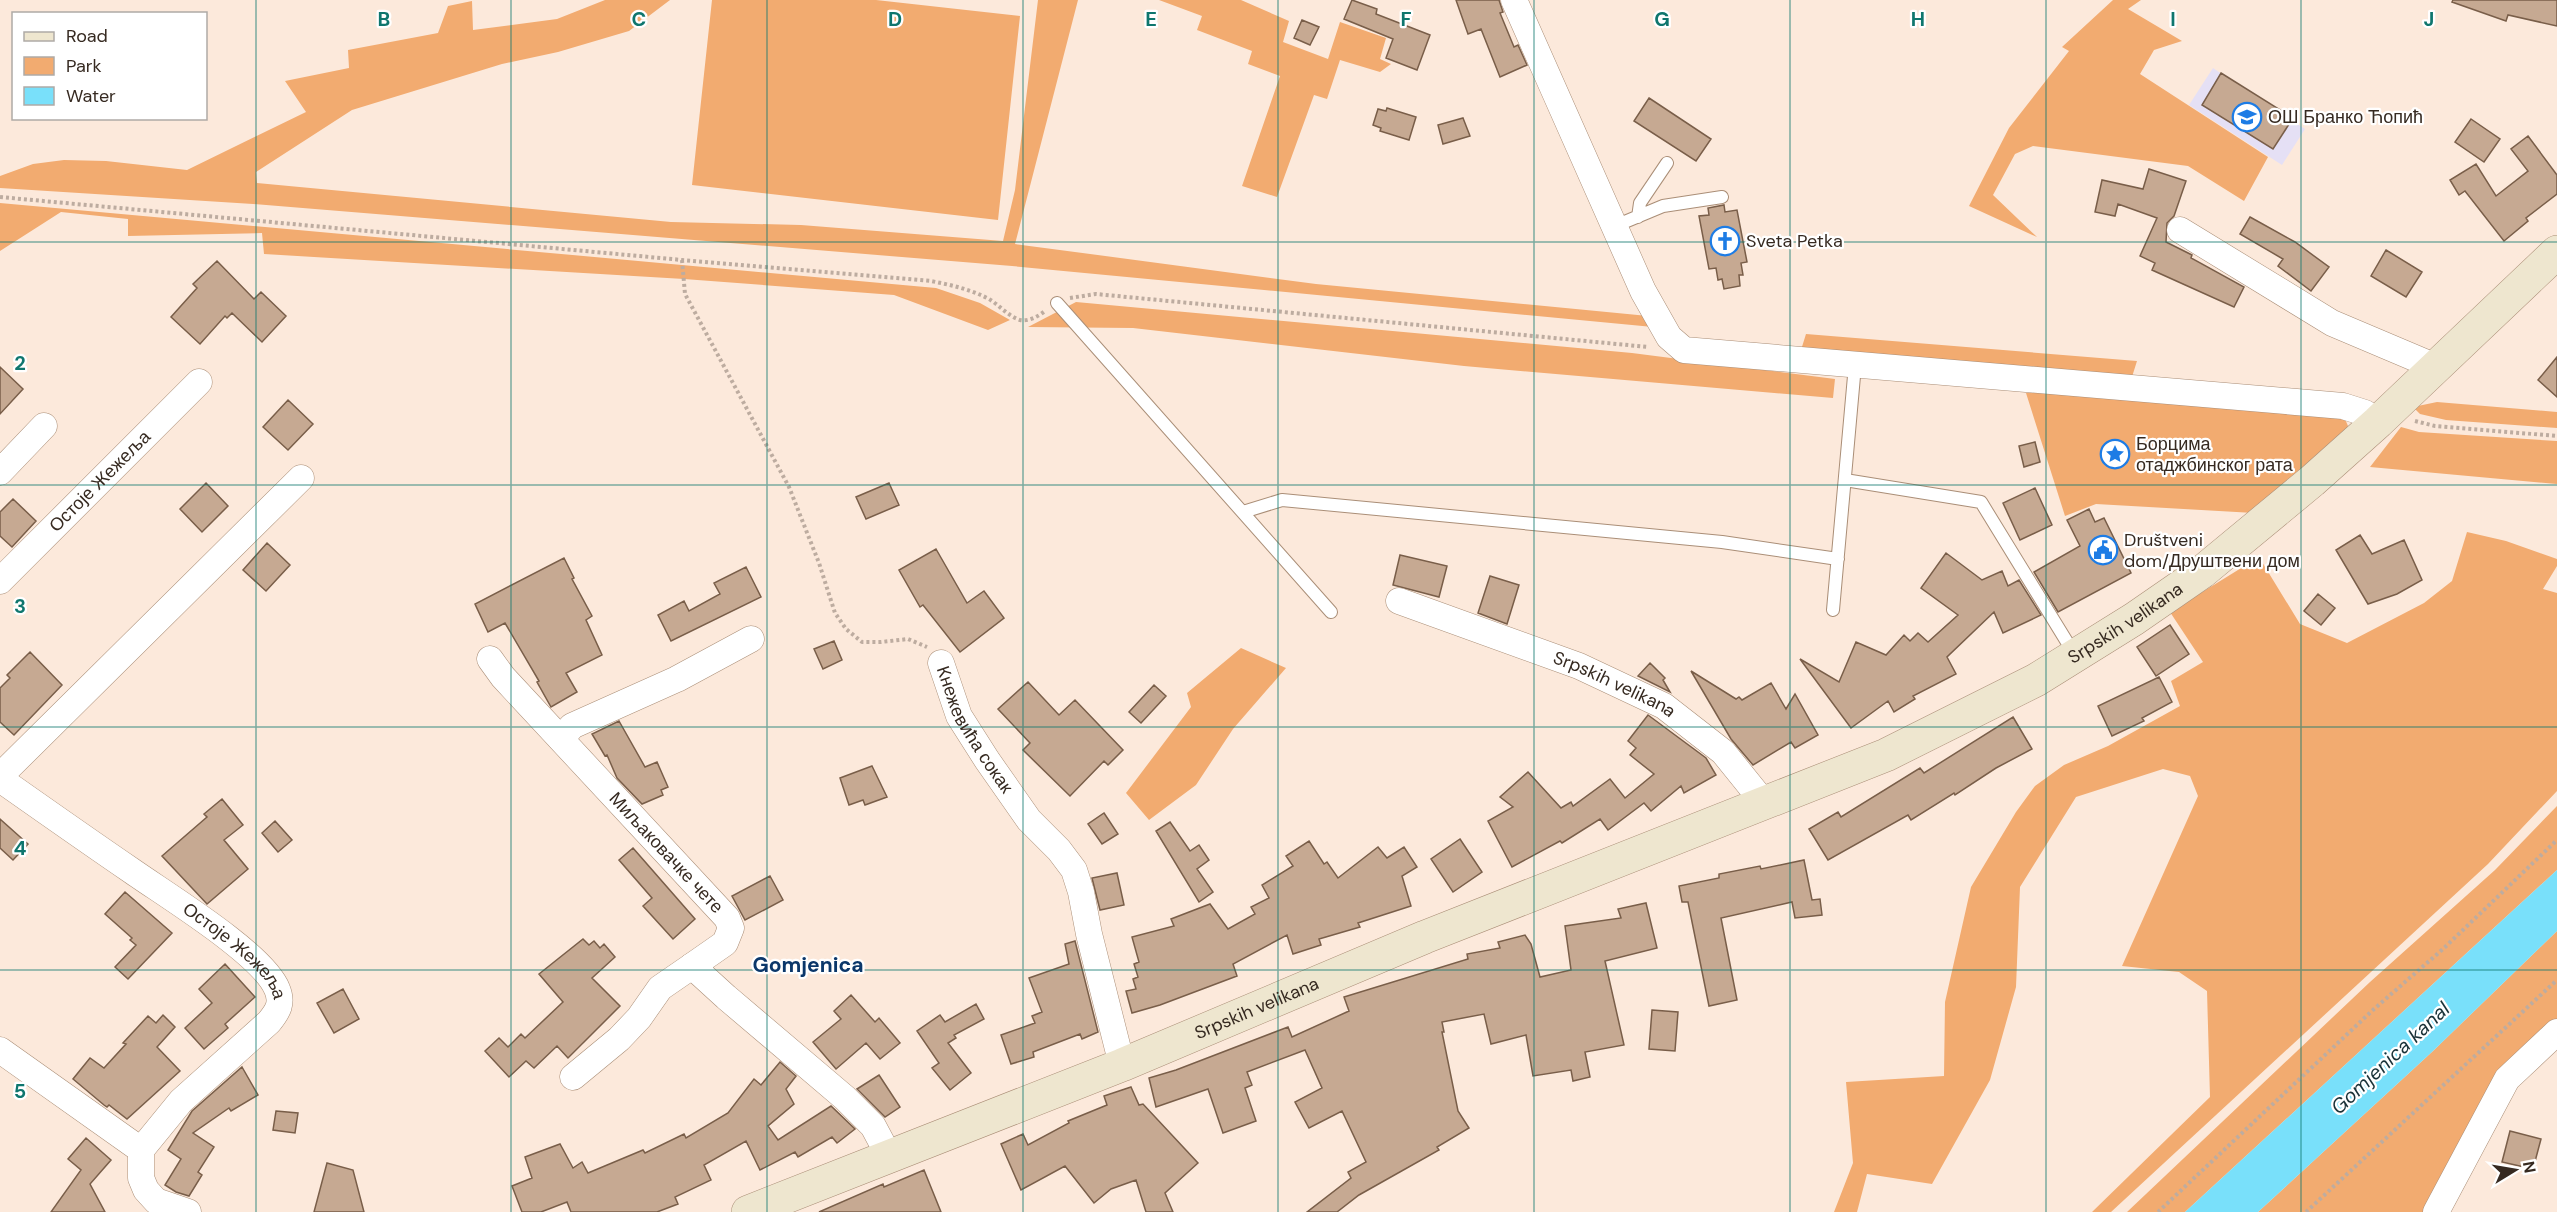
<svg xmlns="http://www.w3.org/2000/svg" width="2557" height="1212" font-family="'DM Sans',sans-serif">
<rect width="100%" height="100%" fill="#fce9db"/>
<path fill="#e5e0f5" d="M2213 68 2305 129 2282 165 2189 105Z"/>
<path fill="#f2ab70" d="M605 0H670L629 31 558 52 502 64 352 110 256 172 257 183 671 222 801 225 1003 241 1015 190 1038 0H1078L1015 244 1316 284 1648 316 1653 327 1012 266 253 204 0 188V176L33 164 64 160 106 161 187 170 306 112 285 81 349 68 348 50 438 33 448 6 472 1 473 30 557 19Z
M712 0H876L1020 16 998 220 692 185Z
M1159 0H1241L1289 21 1283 42 1328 59 1340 22 1386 38 1380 59 1391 64 1380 72 1340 60 1327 99 1314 95 1277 197 1242 186 1280 76 1248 64 1252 51 1197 30 1202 16Z
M2113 0H2141L2128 9 2182 41 2154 50 2140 74 2268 157 2244 201 2188 166 2033 146 2015 154 1993 195 2037 237 1969 206 2009 128 2069 51 2062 47Z
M0 203 936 288 980 303 1010 320 988 330 894 295 684 279 264 254 262 233 128 236V219L61 212 0 251Z
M1076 302 1632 353 1835 379 1833 398 1464 366 1133 328 1028 327Z
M1806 334 2137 361 2131 380 1801 350Z
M2038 392 2345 419 2348 426 2345 432 2254 513 2096 504 2065 516 2026 393Z
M2437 402 2557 412V428L2446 420 2420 414 2413 407Z
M2401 427 2419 432 2557 441V484L2370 467Z
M2467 532 2506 541 2557 559V566L2543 589 2557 593V791L2488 864 2111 1212H2092L2210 1097 2207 991 2179 972 2122 966 2198 796 2190 776 2163 769 2076 797 2020 887 2016 987 1990 1080 1932 1184 1867 1174 1857 1212H1834L1853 1163 1846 1082 1944 1076 1945 1002 1971 887 2016 812 2035 786 2064 765 2108 746 2180 706 2171 681 2203 662 2170 612 2259 557 2300 624 2347 643 2424 603 2452 581Z
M1241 648 1286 668 1233 729 1196 785 1149 820 1126 793 1191 707 1187 693Z
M2557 806V870L2185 1212H2127L2370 982 2495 870Z
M2557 931V1021L2424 1212H2258L2433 1051Z"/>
<path fill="#79e0fa" d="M2557 870V931L2433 1051 2258 1212H2185Z"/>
<path fill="#c6a992" stroke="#795e49" stroke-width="1.5" d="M1352 0 1377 9 1376 14 1430 35 1417 70 1386 58 1393 39 1344 19Z
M1456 0H1499L1503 12 1500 13 1514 47 1518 45 1527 65 1500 77 1481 29 1468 34Z
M2453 0H2557V26L2508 15 2506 21 2452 2Z
M1302 20 1319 27 1310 45 1294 38Z
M2221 73 2293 118 2273 149 2202 105Z
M1649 98 1711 139 1696 161 1634 121Z
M1387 108 1416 117 1409 140 1380 131 1381 128 1373 125 1378 109 1386 111Z
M1463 118 1470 136 1443 144 1438 125Z
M2471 119 2500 139 2484 162 2455 142Z
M2528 136 2557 175V194L2526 218 2528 221 2504 241 2465 191 2459 195 2450 180 2476 164 2496 196 2528 171 2511 149Z
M2149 169 2186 181 2174 216 2167 223 2166 242 2192 255 2191 258 2244 287 2234 307 2152 270 2155 263 2140 256 2157 218 2118 204 2115 216 2095 212 2102 180 2143 189Z
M1724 205 1725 212 1737 210 1747 262 1741 263 1743 275H1739L1740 286 1724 289 1722 279 1718 280 1716 268 1709 269 1699 216 1709 215 1708 208Z
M2250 217 2295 242 2329 267 2311 291 2278 266 2283 259 2240 234Z
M2386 250 2422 272 2406 297 2371 276Z
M217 261 254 299 261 292 286 316 262 342 232 313 227 318 225 316 200 344 171 317 197 288 193 284Z
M2557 357V397L2538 380Z
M0 367 23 389 0 414Z
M288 400 313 424 288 450 263 427Z
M2035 442 2040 462 2024 467 2019 446Z
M206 483 228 506 202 532 180 509Z
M889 483 899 505 866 519 856 497Z
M2035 488 2052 525 2020 540 2003 503Z
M13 499 36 521 12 547 0 536V512Z
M2089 509 2095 522 2104 518 2131 573 2058 612 2034 572 2080 546 2067 520Z
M2360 535 2372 554 2404 540 2422 580 2397 594 2368 604 2336 550Z
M267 543 290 565 266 591 243 570Z
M936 549 967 603 984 591 1004 618 960 652 923 605 920 607 899 570Z
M1946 553 1982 580 2002 571 2008 586 2019 580 2041 615 2003 633 1994 612 1947 657 1956 674 1913 696 1915 699 1894 712 1888 701 1851 728 1800 659 1839 682 1856 642 1886 655 1904 635 1910 641 1918 633 1928 642 1958 615 1921 588Z
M1400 555 1447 566 1439 597 1393 585Z
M564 558 574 578 572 579 592 616 586 620 602 655 566 673 577 692 551 707 537 682 539 681 505 623 488 632 475 604Z
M746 567 761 597 671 641 658 615 684 601 689 611 720 594 714 583Z
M1490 576 1519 585 1507 624 1478 613Z
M2318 594 2335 608 2321 625 2304 611Z
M2170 625 2189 654 2156 676 2137 647Z
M834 641 842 660 823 669 814 649Z
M30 652 62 685 14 735 0 722V688L10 678 7 675Z
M1650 663 1665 678 1663 680 1670 692 1638 676Z
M1691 671 1736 699 1739 697 1742 700 1771 683 1786 709 1795 694 1818 735 1795 748 1791 742 1753 765 1731 739Z
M2159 677 2172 702 2142 718 2144 721 2112 736 2098 706Z
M1028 682 1059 715 1075 700 1123 750 1108 765 1104 761 1070 796 1023 750 1030 743 998 709Z
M1154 685 1166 696 1141 723 1129 712Z
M1648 715 1706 758 1716 775 1684 793 1681 786 1651 811 1644 803 1608 830 1600 819 1562 843 1560 841 1512 867 1488 821 1513 807 1500 797 1528 772 1561 808 1571 802 1573 806 1610 779 1625 798 1654 774 1630 755 1636 748 1628 741Z
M2013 717 2032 749 1996 768 1955 795 1954 793 1911 820 1908 815 1828 860 1809 829 1838 812 1841 817 1920 768 1924 773Z
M619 721 645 767 657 762 668 787 661 790 663 795 642 804 617 778 607 755 605 756 592 734Z
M872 766 887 797 865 805 863 800 849 805 840 778Z
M222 799 243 825 224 840 248 869 207 904 162 856 207 817 204 814Z
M1104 813 1118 834 1102 844 1088 824Z
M0 819 28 844 13 860 0 848Z
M275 821 292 840 278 852 262 833Z
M1170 822 1190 851 1199 845 1209 860 1197 869 1213 892 1199 902 1156 831Z
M1460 839 1482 872 1453 892 1431 859Z
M1309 841 1324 864 1327 862 1338 878 1378 847 1387 858 1404 847 1417 867 1402 876 1411 906 1358 923 1360 927 1319 939 1321 945 1293 954 1287 935 1233 964 1237 976 1160 1005 1132 1013 1126 991 1136 989 1133 979 1138 977 1134 964 1139 962 1132 937 1174 926 1171 919 1210 904 1228 929 1255 914 1251 907 1269 898 1262 885 1293 866 1286 856Z
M633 848 695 919 673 939 643 906 652 898 619 860Z
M1804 860 1812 900 1820 899 1822 915 1795 918 1792 902 1721 918 1737 1000 1709 1006 1688 902H1682L1679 886 1719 878V874L1760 866 1761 869Z
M1117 873 1124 905 1100 910 1092 878Z
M770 876 783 900 745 920 732 896Z
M125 892 172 933 128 979 115 967 136 945 130 940 132 938 105 914Z
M1646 903 1657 948 1605 961 1624 1045 1585 1052 1590 1077 1573 1081 1571 1070 1533 1076 1526 1035 1491 1044 1484 1014 1442 1022 1444 1032H1442L1458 1111 1469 1128 1437 1147 1439 1150 1359 1195 1337 1212H1307L1351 1178 1348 1172 1366 1162 1342 1111 1309 1128 1295 1102 1322 1088 1305 1050 1247 1072 1252 1085 1245 1088 1256 1121 1223 1133 1208 1089 1156 1107 1149 1078 1176 1070 1288 1027 1292 1037 1349 1011 1344 997 1468 959 1467 954 1500 948 1498 942 1525 935 1531 944 1540 977 1571 970 1565 926 1621 918 1618 909Z
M583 939 589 945 594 941 600 948 604 944 615 957 592 978 620 1006 568 1058 557 1046 534 1068 526 1061 509 1077 485 1051 499 1038 508 1047 521 1034 525 1038 563 1002 539 974Z
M1075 941 1098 1032 1082 1039 1080 1034 1033 1052 1034 1057 1011 1064 1001 1035 1035 1023 1032 1016 1042 1012 1029 978 1069 964 1065 944Z
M225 964 255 997 225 1024 228 1028 204 1049 185 1028 212 1003 199 989Z
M343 989 359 1019 334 1033 317 1003Z
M851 995 875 1022 879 1018 900 1043 880 1059 866 1043 836 1069 813 1042 841 1019 834 1011Z
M976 1004 984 1019 954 1035 956 1038 948 1043 971 1073 950 1090 932 1068 939 1063 917 1031 940 1015 945 1022Z
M1652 1010 1678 1012 1675 1051 1649 1049Z
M163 1015 175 1027 157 1047 180 1071 127 1119 109 1105 107 1107 104 1105 73 1079 90 1058 104 1068 126 1044 123 1043 148 1016 156 1023Z
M780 1062 796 1076 786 1089 794 1104 768 1126 778 1140 831 1106 855 1129 837 1143 832 1137 798 1157 795 1152 760 1170 746 1141 704 1165 711 1180 675 1197 678 1204 657 1212H571L567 1202 541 1212H522L512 1186 532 1178 525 1157 560 1144 573 1168 582 1162 588 1173 643 1150 645 1153 684 1134 686 1138 728 1113 754 1079 761 1085Z
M242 1067 258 1095 231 1111 229 1108 193 1133 214 1147 198 1172 202 1175 189 1196 176 1192 165 1185 181 1159 168 1150 192 1111Z
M879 1075 900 1107 885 1117 857 1089Z
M1131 1087 1139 1105 1143 1104 1198 1163 1165 1193 1173 1212H1146L1136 1180 1111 1189 1094 1203 1065 1166 1021 1190 1001 1144 1023 1134 1028 1145 1069 1123 1068 1121 1107 1105 1104 1096Z
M276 1111 298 1113 295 1133 273 1130Z
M2510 1131 2541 1139 2533 1169 2502 1162Z
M86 1138 111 1160 90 1184 105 1212H51L81 1170 68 1159Z
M327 1163 353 1170 364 1212H314Z
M924 1170 941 1212H819L883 1184 884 1187Z"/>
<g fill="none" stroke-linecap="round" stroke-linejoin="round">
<g stroke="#aa8e77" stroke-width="14">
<path id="service" d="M1638 217 1640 203 1667 163
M1615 226 1663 206 1722 197
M1057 303 1331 612
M1845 480 1981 502 2075 655
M1243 512 1282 500 1722 542 1838 559
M1833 610 1855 365"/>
</g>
<g stroke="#aa8e77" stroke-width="27">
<g id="minor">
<path d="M1514 0 1643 291 1669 337 1684 350 2343 406 2365 413 2378 422"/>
<path d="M2180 230 2332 323 2436 367"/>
<path d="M0 472 44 426"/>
<path id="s1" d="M0 581 199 382"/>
<path id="s2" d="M1399 601 1579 666 1664 706 1723 752 1765 804"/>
<path id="s3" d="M490 659 503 677 727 918 731 928 725 943 692 966 726 997 845 1098 873 1126 889 1156"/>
<path id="s4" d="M941 663 959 716 987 760 1029 820 1059 850 1074 870 1081 892 1089 934 1122 1065"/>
<path d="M561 739 572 726 677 679 751 639"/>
<path d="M0 776 301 478"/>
<path id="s5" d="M0 779C44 810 88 841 132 871 166 895 263 954 277 989 283 1003 278 1011 269 1022L181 1101 141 1150V1178L146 1190 156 1201 188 1212"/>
<path d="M0 1050 141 1150"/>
<path d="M573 1077 619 1039 639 1018 660 988 692 966"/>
<path d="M2436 1212 2507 1079 2557 1032"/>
</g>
</g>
<g stroke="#aa8e77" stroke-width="34">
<g id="secondary">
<path id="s6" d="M748 1212 1122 1065 1425 937 1886 755 2036 680 2134 619 2202 572 2312 481 2378 422 2557 252"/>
</g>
</g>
<path stroke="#bdaca0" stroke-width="4" stroke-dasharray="3 3" stroke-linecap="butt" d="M0 197 682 260 931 281C951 285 970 289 989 299 999 305 1008 316 1020 320 1028 322 1039 316 1045 311
M682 260 685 294 789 487 819 563 835 613 846 629 862 642H881L908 639 927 647
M1070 298 1096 294 1648 347
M2415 421 2435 426 2557 436
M2158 1212 2374 1009 2443 949 2557 840
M2306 1212 2557 980"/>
<use href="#service" stroke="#fff" stroke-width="12"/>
<use href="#minor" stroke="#fff" stroke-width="26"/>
<use href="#secondary" stroke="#eee6cf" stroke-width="33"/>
</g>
<path fill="none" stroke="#0f766e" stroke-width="1.5" stroke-opacity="0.55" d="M256 0V1212M511 0V1212M767 0V1212M1023 0V1212M1278 0V1212M1534 0V1212M1790 0V1212M2046 0V1212M2301 0V1212M0 242H2557M0 485H2557M0 727H2557M0 970H2557"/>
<defs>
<g id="school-ring" transform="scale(1.5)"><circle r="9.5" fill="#fff" stroke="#1d7ce5" stroke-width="1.5"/><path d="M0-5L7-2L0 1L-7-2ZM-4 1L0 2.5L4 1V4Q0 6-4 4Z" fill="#1d7ce5"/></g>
<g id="church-ring" transform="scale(1.5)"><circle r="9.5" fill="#fff" stroke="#1d7ce5" stroke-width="1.5"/><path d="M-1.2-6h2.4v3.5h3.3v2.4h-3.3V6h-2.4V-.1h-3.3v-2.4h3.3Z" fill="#1d7ce5"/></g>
<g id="sight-ring" transform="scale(1.5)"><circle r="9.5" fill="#fff" stroke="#1d7ce5" stroke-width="1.5"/><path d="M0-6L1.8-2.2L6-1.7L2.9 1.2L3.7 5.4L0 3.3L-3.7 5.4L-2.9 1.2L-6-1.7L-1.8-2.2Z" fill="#1d7ce5"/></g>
<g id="civic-ring" transform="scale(1.5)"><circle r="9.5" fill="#fff" stroke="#1d7ce5" stroke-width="1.5"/><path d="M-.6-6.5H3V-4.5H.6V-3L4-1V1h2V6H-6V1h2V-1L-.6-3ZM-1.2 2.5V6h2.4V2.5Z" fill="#1d7ce5"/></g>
</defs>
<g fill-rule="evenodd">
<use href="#school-ring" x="2247" y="117"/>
<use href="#church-ring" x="1725" y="241"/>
<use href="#sight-ring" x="2115" y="454"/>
<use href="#civic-ring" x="2103" y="550"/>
</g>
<g text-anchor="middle" stroke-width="4.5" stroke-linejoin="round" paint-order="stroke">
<g font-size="18" fill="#362a21" stroke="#fff" text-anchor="start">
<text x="2268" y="123">ОШ Бранко Ћопић</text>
<text x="1746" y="247">Sveta Petka</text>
<text x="2136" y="450">Борцима<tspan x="2136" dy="21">отаджбинског рата</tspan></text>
<text x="2124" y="546">Društveni<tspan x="2124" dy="21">dom/Друштвени дом</tspan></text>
</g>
<g font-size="18" fill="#362a21" stroke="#fff">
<text dy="6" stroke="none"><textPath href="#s1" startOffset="141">Остоје Жежеља</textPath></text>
<text dy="6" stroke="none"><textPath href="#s6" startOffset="1500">Srpskih velikana</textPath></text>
<text dy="6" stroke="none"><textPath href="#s2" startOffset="231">Srpskih velikana</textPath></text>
<text dy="6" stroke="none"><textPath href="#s4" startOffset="75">Кнежевића сокак</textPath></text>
<text dy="6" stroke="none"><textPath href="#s3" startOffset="262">Миљаковачке чете</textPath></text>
<text dy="6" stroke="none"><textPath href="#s5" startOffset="292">Остоје Жежеља</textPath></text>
<text dy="6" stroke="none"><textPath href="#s6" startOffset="548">Srpskih velikana</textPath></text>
</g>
<g font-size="20" font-style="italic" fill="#1a3238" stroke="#fff">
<text transform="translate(2390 1058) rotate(-43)" y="7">Gomjenica kanal</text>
</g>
<g font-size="21" font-weight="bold" fill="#0b376a" stroke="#fff">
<text x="808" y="972">Gomjenica</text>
</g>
</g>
<g font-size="20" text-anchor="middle" font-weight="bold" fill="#0f766e" stroke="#fff" stroke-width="4.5" stroke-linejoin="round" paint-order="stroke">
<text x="384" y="26">B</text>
<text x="639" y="26">C</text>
<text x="895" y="26">D</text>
<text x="1151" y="26">E</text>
<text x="1406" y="26">F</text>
<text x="1662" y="26">G</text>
<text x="1918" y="26">H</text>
<text x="2173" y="26">I</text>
<text x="2429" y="26">J</text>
<text x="20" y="370">2</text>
<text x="20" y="613">3</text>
<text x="20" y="855">4</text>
<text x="20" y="1098">5</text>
</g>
<rect x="12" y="12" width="195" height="108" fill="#ffffff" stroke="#afaaa6" stroke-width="1.5"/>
<rect x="24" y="32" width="30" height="9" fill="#eee6cf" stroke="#afaaa6" stroke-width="1.5"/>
<text x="66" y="42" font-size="18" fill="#362a21">Road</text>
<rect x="24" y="57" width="30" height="18" fill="#f2ab70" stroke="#afaaa6" stroke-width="1.5"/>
<text x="66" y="72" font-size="18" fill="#362a21">Park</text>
<rect x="24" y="87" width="30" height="18" fill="#79e0fa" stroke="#afaaa6" stroke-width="1.5"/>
<text x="66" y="102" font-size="18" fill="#362a21">Water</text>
<g transform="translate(2515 1170) rotate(79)" stroke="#ffffff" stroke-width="4.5" paint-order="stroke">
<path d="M0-4.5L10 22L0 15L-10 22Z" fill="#362a21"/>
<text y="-9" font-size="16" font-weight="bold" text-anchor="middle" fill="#362a21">N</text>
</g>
</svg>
